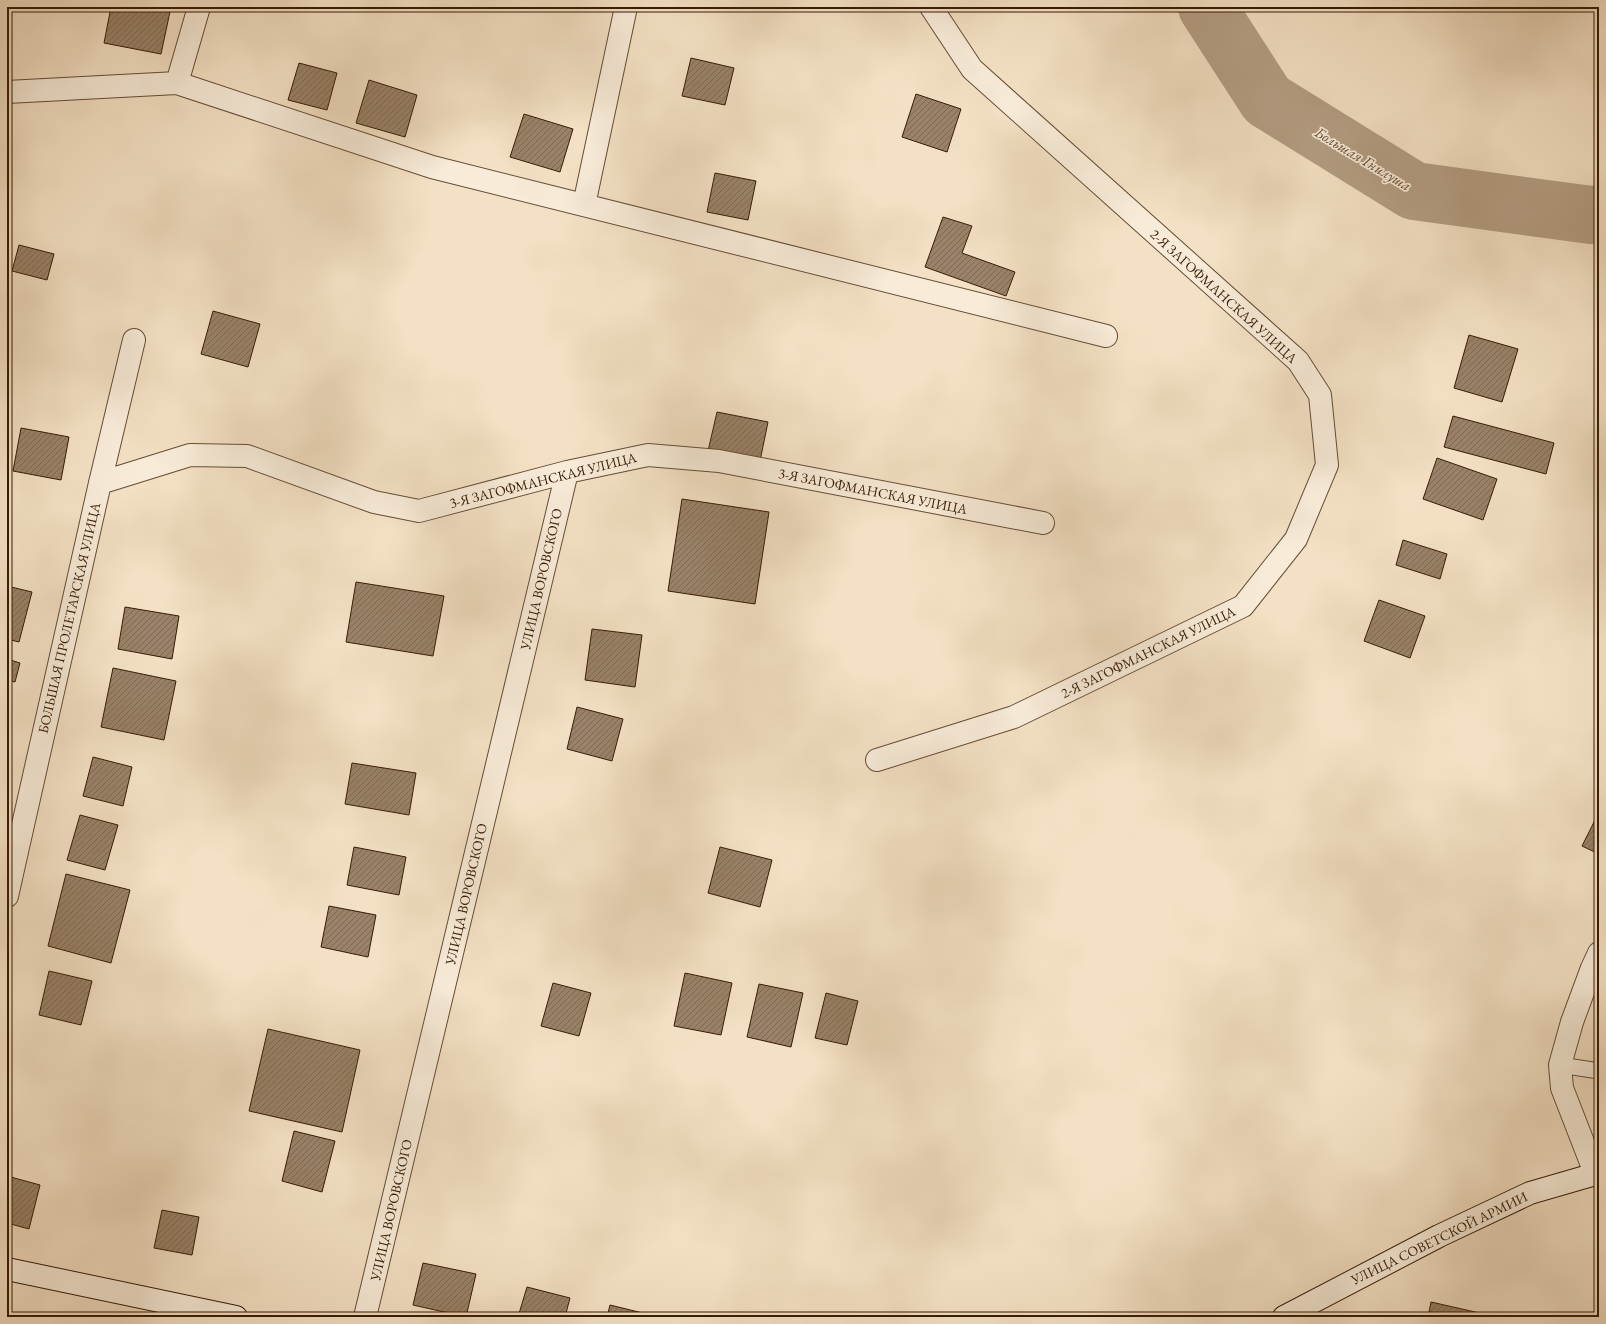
<svg xmlns="http://www.w3.org/2000/svg" width="1606" height="1324" font-family="'EB Garamond',serif">
<defs>
<pattern id="building-hatch" width="6" height="6" patternUnits="userSpaceOnUse"><rect width="6" height="6" fill="#998269"/><path d="M-1 1l2-2M0 6l6-6M5 7l2-2" fill="none" stroke="#7e6a54"/></pattern>
</defs>
<rect width="100%" height="100%" fill="#f4e1c5"/>
<filter id="stains"><feTurbulence type="fractalNoise" baseFrequency=".005" numOctaves="4"/><feColorMatrix values="0 0 0 0 .2 0 0 0 0 .09 0 0 0 0 .02 0 0 0 .5 -.17"/></filter>
<radialGradient id="worn" r=".72"><stop offset=".6" stop-color="#630" stop-opacity="0"/><stop offset="1" stop-color="#630" stop-opacity=".3"/></radialGradient>
<g fill="none" stroke-linecap="round" stroke-linejoin="round">
<path stroke="#b49e84" stroke-width="58" d="M1207 7 1267 100 1414 191 1591 215 1599 214"/>
</g>
<path fill="url(#building-hatch)" stroke="#371b05" d="M111 7H171L161 54 104 43Z
M691 58 734 68 725 105 682 96Z
M299 63 337 73 327 110 288 100Z
M369 80 417 95 405 137 356 123Z
M916 94 961 109 947 152 902 137Z
M524 114 573 129 560 172 510 157Z
M715 173 756 181 748 220 707 212Z
M943 217 972 226 962 253 1015 272 1006 296 925 267Z
M19 245 54 254 47 280 12 271Z
M213 311 260 324 248 367 201 354Z
M1469 335 1518 349 1502 402 1454 388Z
M717 412 768 422 760 461 708 451Z
M1453 416 1554 443 1546 474 1444 447Z
M21 428 69 437 61 480 13 471Z
M1437 458 1497 479 1483 520 1423 499Z
M682 499 769 512 755 604 668 591Z
M1403 540 1447 554 1440 579 1396 565Z
M356 582 444 596 433 656 346 642Z
M7 586 32 592 19 642 7 639Z
M1379 600 1425 616 1410 658 1364 641Z
M125 607 179 616 172 659 118 649Z
M592 629 642 635 635 687 585 680Z
M7 659 20 663 15 682 7 680Z
M113 668 176 681 164 740 101 727Z
M577 707 623 719 612 761 567 749Z
M93 757 132 767 123 806 83 796Z
M352 763 416 773 409 815 345 804Z
M1599 812V854L1582 846Z
M80 815 118 825 105 870 67 860Z
M354 847 406 857 399 895 347 885Z
M720 847 772 860 760 907 708 893Z
M66 874 130 890 111 963 48 946Z
M329 906 376 915 368 957 321 947Z
M49 971 92 981 81 1025 39 1015Z
M685 973 732 983 721 1035 674 1026Z
M553 983 591 993 579 1036 541 1026Z
M759 984 803 993 791 1047 747 1037Z
M826 993 858 1001 847 1045 815 1038Z
M268 1029 360 1050 342 1132 249 1111Z
M294 1131 335 1141 322 1192 282 1181Z
M7 1176 40 1185 29 1229 7 1223Z
M162 1210 199 1217 192 1255 154 1248Z
M423 1263 476 1274 466 1317 413 1305Z
M527 1287 570 1298 565 1317H518Z
M1431 1302 1493 1316V1317H1428Z
M610 1305 659 1317H607Z"/>
<g fill="none" stroke-linecap="round" stroke-linejoin="round">
<g stroke="#664c35" stroke-width="17">
<path id="service" d="M1560 1065 1599 1071"/>
</g>
<g stroke="#664c35" stroke-width="24">
<path id="minor" d="M177 83 199 7
M7 92 177 83 432 167 1106 336
M584 205 626 7
M100 483 190 455 247 456 374 502 419 511 567 472 648 455 719 461 1043 523
M877 760 1014 717 1243 606 1296 539 1327 465 1320 395 1298 361 972 69 931 7
M7 896 100 483 134 340
M1595 1173 1562 1088 1560 1065 1572 1022 1592 968 1599 953
M365 1317 567 472"/>
</g>
<g stroke="#371b05" stroke-width="24">
<path id="secondary" d="M7 1269 236 1317
M1284 1317 1439 1236 1530 1193 1599 1173"/>
</g>
<use href="#service" stroke="#f8ecd9" stroke-width="15"/>
<use href="#minor" stroke="#f8ecd9" stroke-width="22"/>
<use href="#secondary" stroke="#f8ecd9" stroke-width="22"/>
</g>
<g text-anchor="middle" stroke-width="3.5" stroke-linejoin="round" paint-order="stroke">
<g font-size="14" fill="#371b05" stroke="#f8ecd9">
<text transform="translate(1224 296) rotate(42)" y="5">2-Я ЗАГОФМАНСКАЯ УЛИЦА</text>
<text transform="translate(543 480) rotate(-14)" y="5">3-Я ЗАГОФМАНСКАЯ УЛИЦА</text>
<text transform="translate(873 491) rotate(11)" y="5">3-Я ЗАГОФМАНСКАЯ УЛИЦА</text>
<text transform="translate(541 579) rotate(-77)" y="5">УЛИЦА ВОРОВСКОГО</text>
<text transform="translate(69 618) rotate(-77)" y="5">БОЛЬШАЯ ПРОЛЕТАРСКАЯ УЛИЦА</text>
<text transform="translate(1148 652) rotate(-26)" y="5">2-Я ЗАГОФМАНСКАЯ УЛИЦА</text>
<text transform="translate(466 894) rotate(-77)" y="5">УЛИЦА ВОРОВСКОГО</text>
<text transform="translate(391 1210) rotate(-77)" y="5">УЛИЦА ВОРОВСКОГО</text>
<text transform="translate(1439 1238) rotate(-26)" y="5">УЛИЦА СОВЕТСКОЙ АРМИИ</text>
</g>
<g font-size="15" font-style="italic" fill="#634931" stroke="#f8ecd9">
<text transform="translate(1363 159) rotate(31)" y="5">Большая Гнилуша</text>
</g>
</g>
<rect width="1606" height="1324" fill="none" stroke="#f4e1c5" stroke-width="24"/>
<rect x="8" y="8" width="1590" height="1308" fill="none" stroke="#371b05" stroke-width="2"/>
<rect x="12" y="12" width="1582" height="1300" fill="none" stroke="#371b05"/>
<rect width="100%" height="100%" filter="url(#stains)"/>
<rect width="100%" height="100%" fill="url(#worn)"/>
</svg>
